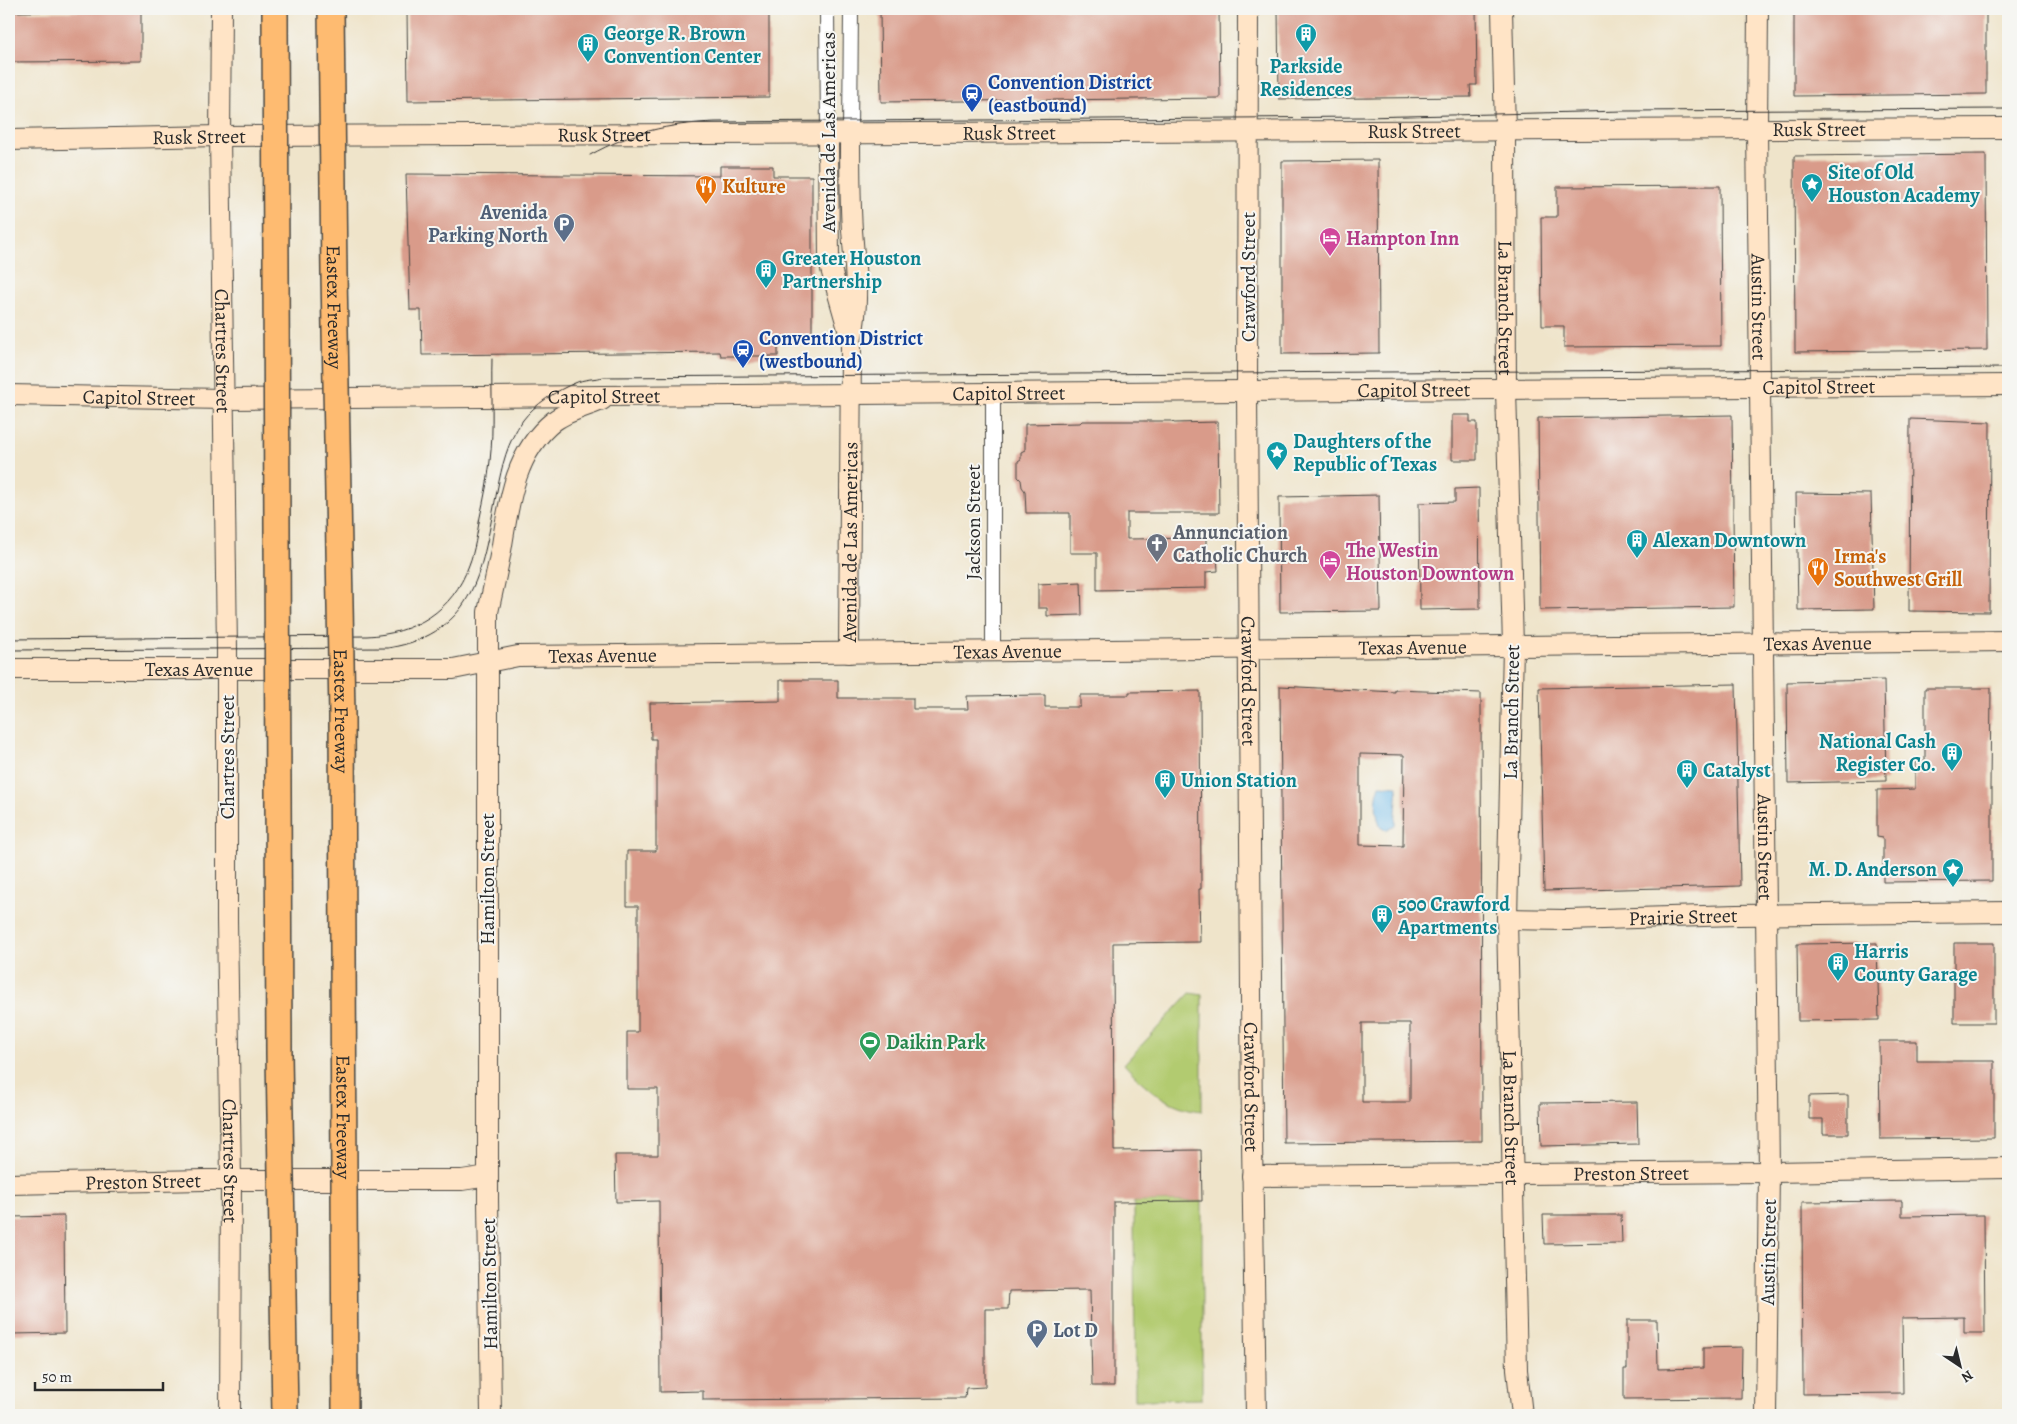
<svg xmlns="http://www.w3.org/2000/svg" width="2017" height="1424" font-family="Alegreya,serif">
<rect width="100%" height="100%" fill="#f6f6f2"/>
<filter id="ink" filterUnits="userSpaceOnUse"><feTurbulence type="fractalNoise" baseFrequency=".02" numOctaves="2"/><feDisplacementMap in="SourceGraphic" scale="10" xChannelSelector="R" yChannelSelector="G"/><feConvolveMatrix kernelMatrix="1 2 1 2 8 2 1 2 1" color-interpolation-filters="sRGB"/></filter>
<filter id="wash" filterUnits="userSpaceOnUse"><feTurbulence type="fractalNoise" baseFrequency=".0096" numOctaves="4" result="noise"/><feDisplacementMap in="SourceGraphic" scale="20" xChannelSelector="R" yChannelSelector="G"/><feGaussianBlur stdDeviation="1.12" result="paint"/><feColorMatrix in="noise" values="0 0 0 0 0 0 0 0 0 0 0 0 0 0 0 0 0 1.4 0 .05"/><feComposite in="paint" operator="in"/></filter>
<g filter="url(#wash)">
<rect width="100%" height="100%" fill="#efe4ca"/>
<path fill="#b2cb70" stroke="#6e7b4e" d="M1190 993 1202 995V1111C1168 1108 1146 1088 1124 1064Z
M1202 1201V1399L1135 1400 1134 1202Z"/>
<path fill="#73bdec" stroke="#4f748c" d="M1380 785 1398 786 1395 826 1387 830 1380 826C1375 811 1375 799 1380 785Z"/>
<g id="blocks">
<path fill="#d99b8a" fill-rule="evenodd" d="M407 9H769V97L408 101Z
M880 9H1219L1220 98 881 102Z
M1278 9H1476L1477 85H1470L1471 97 1279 99Z
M1794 9H1986V94L1794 96Z
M141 11V61L9 62V12Z
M1986 154 1987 350 1795 352 1794 156Z
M1378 160 1379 353 1282 354V161Z
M720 166H773V176H812V340L778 341V356H721L720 352 422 355 421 310H410L406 174 720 176Z
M1720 186 1721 346 1564 347V326H1542L1541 217H1557V187Z
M1452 415H1470V422H1477V460H1452Z
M1732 415 1734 607 1540 610 1538 418Z
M1910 419 1990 422 1989 612 1909 611Z
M1082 421H1172L1174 423 1218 422 1219 513H1127V539L1206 538V555H1217L1218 571 1206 572V588L1097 590V553H1070V513H1026L1025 491 1022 487 1021 480 1018 477V461L1021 459V452L1025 450V424L1080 423Z
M1479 488 1480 609 1420 610 1419 503 1455 502V489Z
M1796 493 1871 494 1874 609 1798 610Z
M1379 495 1381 611 1280 612 1279 497Z
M1081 582 1082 615 1047 616V608H1038V584Z
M780 680H838V698H913V709H968L967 696 1045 695V707H1080V695H1129V692L1200 691 1201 889H1199L1200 942 1113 943 1114 1151 1201 1150 1202 1201 1114 1202V1386H1092L1090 1290 1009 1291 1008 1309H985V1387L966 1388 965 1398 703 1400V1391L660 1392 659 1201 616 1202 615 1155H658V1089H627V1032H638V906H627V851H656V739H651L650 703 780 701Z
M1884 680 1886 781 1788 783 1787 682Z
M1736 684 1740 886 1544 891 1539 688Z
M1280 686 1395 692V690L1481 693 1482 1141 1284 1143ZM1360 754 1404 755 1403 846 1360 845ZM1362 1023H1410V1102H1362Z
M1925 688H1991L1990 789H1992V881L1883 882V838L1877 837V790L1915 789V762H1925Z
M1877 943 1879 1020 1798 1021 1797 944Z
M1954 943H1994V1023H1954Z
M1879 1041H1917V1061H1994V1138L1880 1139Z
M1848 1095V1134H1823V1119H1809V1096Z
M1637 1102 1638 1144 1541 1146 1540 1103Z
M1902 1201V1216L1984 1215 1985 1333H1964V1317L1902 1318 1903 1393 1803 1394 1802 1202Z
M1543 1215H1621L1622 1243 1544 1244Z
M64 1216 65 1333 11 1334 10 1217Z
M1627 1320H1657L1658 1369 1703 1368V1348L1742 1347 1741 1398 1624 1399V1369H1627Z"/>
</g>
</g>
<g filter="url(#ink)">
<use href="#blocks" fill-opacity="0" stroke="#484743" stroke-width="1"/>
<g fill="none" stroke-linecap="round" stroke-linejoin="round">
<g stroke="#484743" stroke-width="16">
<path id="street" d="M827 9 828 133
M850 133 851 9
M993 393V651"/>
</g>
<g stroke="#484743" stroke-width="22">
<g id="secondary">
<path id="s1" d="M221 9 220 136 227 649V920L231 1180 230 1415"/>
<path id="s2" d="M1248 9 1247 391 1252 1140 1256 1415"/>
<path id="s3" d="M1502 9 1505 130 1506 389 1513 646 1507 919 1517 1370 1522 1415"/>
<path id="s4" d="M1758 9 1757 129 1769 1172 1766 1415"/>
<path d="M828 133 829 262 850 336"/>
<path id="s5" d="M9 140 220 136 473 135 2008 128"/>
<path id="s6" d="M9 395 224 399 2008 385"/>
<path id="s7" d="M849 653 851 342C860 300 855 271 852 230 850 198 850 165 850 133"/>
<path id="s8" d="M9 669H453L518 656 2008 641"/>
<path id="s9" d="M1507 919 1568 920 1737 915 2008 912"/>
<path id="s10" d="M1252 1176 1769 1172 2008 1168"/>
<path id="s11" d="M9 1184 204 1180H462L488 1176"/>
<path d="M491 1415 488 1200V612C493 590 498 567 502 545 509 500 516 451 554 421 567 411 587 406 602 400"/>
</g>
</g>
<use href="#street" stroke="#fff" stroke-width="14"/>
<use href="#secondary" stroke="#ffe4c6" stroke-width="20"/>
<path stroke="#2b2b2b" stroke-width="1" d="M590 155C632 132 667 124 715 122L1364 117 1624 111 2008 109
M9 639 367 636C414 634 453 611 469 565 475 550 477 533 480 517 484 499 488 480 490 461 494 427 491 392 492 359
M9 650 388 648C478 633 482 566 497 491 502 466 507 442 523 420 534 405 557 390 575 383 583 379 595 379 604 377L2008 368"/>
<g stroke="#484743" stroke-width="28" stroke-linecap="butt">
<g id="highway-bridge">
<path d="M275 9 279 1054 285 1415"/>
<path id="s12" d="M331 9 334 274 342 715 345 1415"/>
</g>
</g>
<use href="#highway-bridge" stroke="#febb71" stroke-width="25"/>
</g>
</g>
<defs>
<g id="building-pin" transform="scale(1.125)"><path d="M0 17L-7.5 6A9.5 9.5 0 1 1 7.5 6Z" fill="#0f9aa8" stroke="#f6f6f2"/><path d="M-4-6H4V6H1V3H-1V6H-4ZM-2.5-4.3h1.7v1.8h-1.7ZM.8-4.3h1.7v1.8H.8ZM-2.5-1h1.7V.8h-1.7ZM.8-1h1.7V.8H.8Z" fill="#fff"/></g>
<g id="station-pin" transform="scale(1.125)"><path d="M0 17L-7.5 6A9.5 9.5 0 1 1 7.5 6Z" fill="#1a4fb4" stroke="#f6f6f2"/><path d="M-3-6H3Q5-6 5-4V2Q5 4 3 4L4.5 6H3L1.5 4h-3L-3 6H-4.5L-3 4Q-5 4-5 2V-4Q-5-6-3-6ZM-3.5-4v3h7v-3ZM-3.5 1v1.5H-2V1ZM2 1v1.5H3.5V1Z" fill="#fff"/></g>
<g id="sight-pin" transform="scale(1.125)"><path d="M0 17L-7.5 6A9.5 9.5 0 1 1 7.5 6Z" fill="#0f9aa8" stroke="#f6f6f2"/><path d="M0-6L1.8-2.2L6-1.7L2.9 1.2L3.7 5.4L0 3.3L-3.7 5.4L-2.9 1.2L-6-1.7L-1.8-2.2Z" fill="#fff"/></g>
<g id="restaurant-pin" transform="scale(1.125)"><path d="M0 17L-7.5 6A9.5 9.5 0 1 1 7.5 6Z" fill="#e8710a" stroke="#f6f6f2"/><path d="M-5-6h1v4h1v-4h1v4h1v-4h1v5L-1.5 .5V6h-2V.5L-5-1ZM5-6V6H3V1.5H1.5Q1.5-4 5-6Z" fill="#fff"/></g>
<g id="parking-pin" transform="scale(1.125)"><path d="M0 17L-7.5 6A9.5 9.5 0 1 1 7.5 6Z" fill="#5c6f8a" stroke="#f6f6f2"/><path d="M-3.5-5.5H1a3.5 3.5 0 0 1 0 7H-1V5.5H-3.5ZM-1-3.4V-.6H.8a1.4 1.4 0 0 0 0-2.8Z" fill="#fff"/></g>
<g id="hotel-pin" transform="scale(1.125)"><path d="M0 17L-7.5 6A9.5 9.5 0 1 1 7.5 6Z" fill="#d1479c" stroke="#f6f6f2"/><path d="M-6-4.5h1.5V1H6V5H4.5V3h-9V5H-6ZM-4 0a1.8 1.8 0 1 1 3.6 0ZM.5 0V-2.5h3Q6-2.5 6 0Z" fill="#fff"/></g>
<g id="church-pin" transform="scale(1.125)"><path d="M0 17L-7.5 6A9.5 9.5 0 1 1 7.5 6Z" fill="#6b7280" stroke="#f6f6f2"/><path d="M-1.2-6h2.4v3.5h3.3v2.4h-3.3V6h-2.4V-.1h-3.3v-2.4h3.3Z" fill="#fff"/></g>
<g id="stadium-pin" transform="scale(1.125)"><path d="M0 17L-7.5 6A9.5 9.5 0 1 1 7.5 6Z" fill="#2e9e5b" stroke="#f6f6f2"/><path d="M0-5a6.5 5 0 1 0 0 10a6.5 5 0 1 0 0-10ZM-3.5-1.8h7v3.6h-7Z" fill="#fff"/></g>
</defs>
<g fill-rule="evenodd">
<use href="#building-pin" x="1306" y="34"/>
<use href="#building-pin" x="588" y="44"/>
<use href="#station-pin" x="972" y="94"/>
<use href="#sight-pin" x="1812" y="184"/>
<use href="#restaurant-pin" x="706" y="186"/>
<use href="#parking-pin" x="564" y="224"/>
<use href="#hotel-pin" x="1330" y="238"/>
<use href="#building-pin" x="766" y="270"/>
<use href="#station-pin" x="743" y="350"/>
<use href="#sight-pin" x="1277" y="452"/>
<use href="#building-pin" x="1637" y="540"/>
<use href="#church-pin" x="1157" y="544"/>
<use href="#hotel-pin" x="1330" y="561"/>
<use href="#restaurant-pin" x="1818" y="568"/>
<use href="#building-pin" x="1952" y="753"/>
<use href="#building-pin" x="1687" y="770"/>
<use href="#building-pin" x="1165" y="780"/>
<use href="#sight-pin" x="1953" y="869"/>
<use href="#building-pin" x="1382" y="915"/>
<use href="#building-pin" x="1838" y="963"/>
<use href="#stadium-pin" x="870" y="1042"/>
<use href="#parking-pin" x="1037" y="1330"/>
</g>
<g text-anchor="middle" stroke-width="4" stroke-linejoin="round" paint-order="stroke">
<g font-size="20" font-weight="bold" fill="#0d838f" stroke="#f6f6f2" text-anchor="start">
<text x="604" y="40">George R. Brown<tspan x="604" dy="23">Convention Center</tspan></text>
<text x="1306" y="73" text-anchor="middle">Parkside<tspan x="1306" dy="23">Residences</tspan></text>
<text x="1828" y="179">Site of Old<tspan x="1828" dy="23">Houston Academy</tspan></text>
<text x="782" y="265">Greater Houston<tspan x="782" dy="23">Partnership</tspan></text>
<text x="1293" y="448">Daughters of the<tspan x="1293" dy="23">Republic of Texas</tspan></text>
<text x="1653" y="547">Alexan Downtown</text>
<text x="1936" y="748" text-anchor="end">National Cash<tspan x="1936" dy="23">Register Co.</tspan></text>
<text x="1703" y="777">Catalyst</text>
<text x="1181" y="787">Union Station</text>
<text x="1937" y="876" text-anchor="end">M. D. Anderson</text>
<text x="1398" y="911">500 Crawford<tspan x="1398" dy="23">Apartments</tspan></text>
<text x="1854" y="958">Harris<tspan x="1854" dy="23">County Garage</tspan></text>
</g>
<g font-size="20" font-weight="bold" fill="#164399" stroke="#f6f6f2" text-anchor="start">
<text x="988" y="89">Convention District<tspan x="988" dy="23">(eastbound)</tspan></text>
<text x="759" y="345">Convention District<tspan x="759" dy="23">(westbound)</tspan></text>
</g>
<g font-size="20" fill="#2b2b2b" stroke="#f6f6f2">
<text dy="7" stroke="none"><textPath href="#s5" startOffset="1810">Rusk Street</textPath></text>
<text dy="7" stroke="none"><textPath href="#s5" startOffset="1405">Rusk Street</textPath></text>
<text transform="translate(828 132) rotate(-90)" y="7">Avenida de Las Americas</text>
<text dy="7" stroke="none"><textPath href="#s5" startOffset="1000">Rusk Street</textPath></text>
<text dy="7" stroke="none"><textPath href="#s5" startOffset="595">Rusk Street</textPath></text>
<text dy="7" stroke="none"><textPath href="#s5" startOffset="190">Rusk Street</textPath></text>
<text transform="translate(1248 277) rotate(-90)" y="7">Crawford Street</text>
<text dy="7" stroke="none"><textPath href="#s12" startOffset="298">Eastex Freeway</textPath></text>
<text dy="7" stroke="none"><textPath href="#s3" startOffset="299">La Branch Street</textPath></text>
<text dy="7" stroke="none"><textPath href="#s4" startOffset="298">Austin Street</textPath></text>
<text dy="7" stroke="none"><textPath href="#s1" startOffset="342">Chartres Street</textPath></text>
<text dy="7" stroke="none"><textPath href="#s6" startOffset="1810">Capitol Street</textPath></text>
<text dy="7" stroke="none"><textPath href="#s6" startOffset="1405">Capitol Street</textPath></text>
<text dy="7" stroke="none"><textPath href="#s6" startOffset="1000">Capitol Street</textPath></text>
<text dy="7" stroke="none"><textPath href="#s6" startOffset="595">Capitol Street</textPath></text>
<text dy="7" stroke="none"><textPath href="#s6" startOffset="130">Capitol Street</textPath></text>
<text transform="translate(973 522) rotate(-90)" y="7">Jackson Street</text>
<text dy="7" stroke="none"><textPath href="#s7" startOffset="111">Avenida de Las Americas</textPath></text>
<text dy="7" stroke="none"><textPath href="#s8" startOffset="1810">Texas Avenue</textPath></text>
<text dy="7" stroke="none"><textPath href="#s8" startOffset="1405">Texas Avenue</textPath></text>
<text dy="7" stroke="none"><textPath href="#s8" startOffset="1000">Texas Avenue</textPath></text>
<text dy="7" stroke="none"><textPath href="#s8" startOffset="595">Texas Avenue</textPath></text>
<text dy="7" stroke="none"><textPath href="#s8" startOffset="190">Texas Avenue</textPath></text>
<text dy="7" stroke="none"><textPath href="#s2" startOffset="672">Crawford Street</textPath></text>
<text dy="7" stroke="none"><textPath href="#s12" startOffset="702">Eastex Freeway</textPath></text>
<text transform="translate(1511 712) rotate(-89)" y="7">La Branch Street</text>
<text transform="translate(227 757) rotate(-90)" y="7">Chartres Street</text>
<text dy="7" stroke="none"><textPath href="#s4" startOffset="838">Austin Street</textPath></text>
<text transform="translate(487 879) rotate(-90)" y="7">Hamilton Street</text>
<text dy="7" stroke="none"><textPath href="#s9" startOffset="176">Prairie Street</textPath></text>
<text dy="7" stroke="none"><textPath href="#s2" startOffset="1078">Crawford Street</textPath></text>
<text dy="7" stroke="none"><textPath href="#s12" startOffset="1108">Eastex Freeway</textPath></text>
<text dy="7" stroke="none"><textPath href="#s3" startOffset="1109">La Branch Street</textPath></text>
<text dy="7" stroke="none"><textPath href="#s1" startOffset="1152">Chartres Street</textPath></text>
<text dy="7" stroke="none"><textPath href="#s10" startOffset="379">Preston Street</textPath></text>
<text dy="7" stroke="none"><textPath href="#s11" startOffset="134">Preston Street</textPath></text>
<text transform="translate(1768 1252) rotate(-89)" y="7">Austin Street</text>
<text transform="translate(489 1284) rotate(-91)" y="7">Hamilton Street</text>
</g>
<g font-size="20" font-weight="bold" fill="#c56008" stroke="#f6f6f2" text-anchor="start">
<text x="722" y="193">Kulture</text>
<text x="1834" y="563">Irma's<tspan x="1834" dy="23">Southwest Grill</tspan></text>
</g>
<g font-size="20" font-weight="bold" fill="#4e5e75" stroke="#f6f6f2" text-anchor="end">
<text x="548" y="219">Avenida<tspan x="548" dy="23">Parking North</tspan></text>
<text x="1053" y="1337" text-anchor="start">Lot D</text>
</g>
<g font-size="20" font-weight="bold" fill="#b23c85" stroke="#f6f6f2" text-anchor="start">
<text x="1346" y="245">Hampton Inn</text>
<text x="1346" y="557">The Westin<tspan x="1346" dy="23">Houston Downtown</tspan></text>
</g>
<g font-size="20" font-weight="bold" fill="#5b616d" stroke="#f6f6f2" text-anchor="start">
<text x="1173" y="539">Annunciation<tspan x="1173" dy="23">Catholic Church</tspan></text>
</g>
<g font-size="20" font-weight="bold" fill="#27864d" stroke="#f6f6f2" text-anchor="start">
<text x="886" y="1049">Daikin Park</text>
</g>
</g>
<rect width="2017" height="1424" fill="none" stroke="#f6f6f2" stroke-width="30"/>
<g transform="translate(1960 1366) rotate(145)" stroke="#f6f6f2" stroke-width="4" paint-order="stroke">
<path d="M0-4L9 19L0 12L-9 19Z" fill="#2b2b2b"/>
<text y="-8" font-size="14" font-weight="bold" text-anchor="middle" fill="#2b2b2b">N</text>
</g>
<path d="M35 1382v8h128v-8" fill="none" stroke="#2b2b2b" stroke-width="2.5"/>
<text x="42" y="1382" font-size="15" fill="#2b2b2b" stroke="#f6f6f2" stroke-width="4" paint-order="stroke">50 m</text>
</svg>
